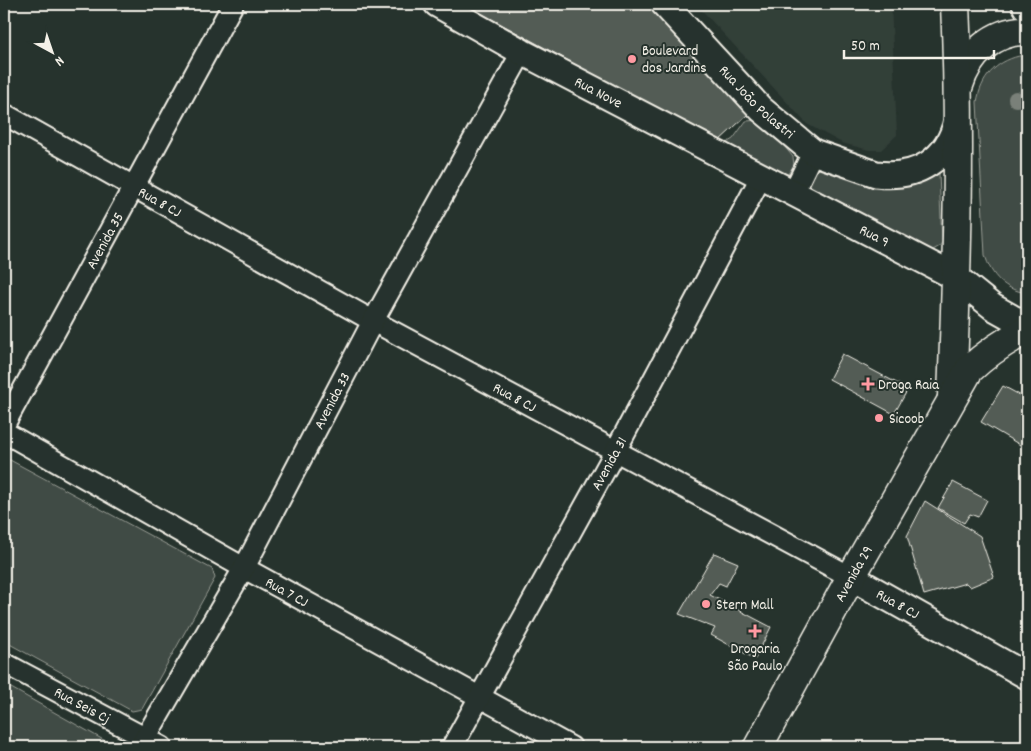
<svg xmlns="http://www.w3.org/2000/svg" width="1031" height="751" font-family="Dekko,sans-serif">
<rect width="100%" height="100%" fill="#26332d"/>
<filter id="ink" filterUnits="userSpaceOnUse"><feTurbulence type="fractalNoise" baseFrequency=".02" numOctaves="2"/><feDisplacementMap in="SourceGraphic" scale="10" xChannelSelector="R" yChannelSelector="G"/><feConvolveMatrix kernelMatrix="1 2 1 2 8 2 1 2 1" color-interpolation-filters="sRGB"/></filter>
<g filter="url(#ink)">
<path fill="#333f39" d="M696 4H891L897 135 881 150H869L842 143 807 124Z"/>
<path fill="#414b45" stroke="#9a9e96" d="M1019 56H1027V293C1005 290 991 276 985 255L977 102C981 78 995 62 1019 56Z
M763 120 793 157 794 165 788 174 784 175 723 145 733 139 746 121Z
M817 161C832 167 846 172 861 178 894 190 908 192 939 173L942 242 940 246 933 250H930L808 186Z
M10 460 212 569 215 578 142 709 132 711 4 641V462Z
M4 684 116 747H4Z"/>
<path fill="#525c55" stroke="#f4f1e8" d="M464 4H649L748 114 718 142Z
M842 354 908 389 894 414 829 379Z
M1003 386 1027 399V449L981 422Z
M953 482 987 500 978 517 970 514 964 523 938 508Z
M925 501 980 536 994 577 970 587 966 583 924 595 907 536Z
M714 553 738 563 726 586 719 583 710 595 771 627 755 659 711 635 715 628 679 614Z"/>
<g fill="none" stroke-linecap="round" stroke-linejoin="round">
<g stroke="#f4f1e8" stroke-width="24">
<g id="minor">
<path id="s1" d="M4 114 373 321 851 577"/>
<path d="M793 193 813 152"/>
<path id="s2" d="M4 425 233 4"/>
<path id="s3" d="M4 432 244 568 571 747"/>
<path id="s4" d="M4 663 162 747"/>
<path id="s5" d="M140 747 244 568 373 321 522 52"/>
<path id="s6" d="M452 747 616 450 761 177"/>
</g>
</g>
<g stroke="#f4f1e8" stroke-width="29">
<g id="tertiary">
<path id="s7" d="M437 4 522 52 957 278 993 307 1027 326"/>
<path id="s8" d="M664 4 761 109 813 152 876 174C917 179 948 160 957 120"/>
<path id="s9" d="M851 577 1027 676"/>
</g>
</g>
<g stroke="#f4f1e8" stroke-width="31">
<g id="primary">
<path d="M1026 4 1027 6"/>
<path d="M959 85C968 55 993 30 1027 31"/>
<path d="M952 397C957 266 961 135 955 4"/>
<path id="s10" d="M758 747 851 577 969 370C987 353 1005 341 1027 330"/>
</g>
</g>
<use href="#minor" stroke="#26332d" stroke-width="20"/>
<use href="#tertiary" stroke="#26332d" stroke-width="25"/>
<use href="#primary" stroke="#26332d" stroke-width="28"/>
</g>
<circle fill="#7a8079" cx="1016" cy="99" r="8"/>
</g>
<g fill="#ff9aa2" stroke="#26332d" stroke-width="2">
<circle cx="632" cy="59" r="5"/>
<path d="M865.5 376.5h5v5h5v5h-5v5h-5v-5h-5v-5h5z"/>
<circle cx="879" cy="418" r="5"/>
<circle cx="706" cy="604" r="5"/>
<path d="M752.5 623.5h5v5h5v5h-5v5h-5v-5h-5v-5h5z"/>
</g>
<g text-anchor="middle" stroke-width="4" stroke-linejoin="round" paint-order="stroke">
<g font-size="15" fill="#f4f1e8" stroke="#26332d" text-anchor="start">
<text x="642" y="55">Boulevard<tspan x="642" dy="17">dos Jardins</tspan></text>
<text x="878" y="389">Droga Raia</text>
<text x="889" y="423">Sicoob</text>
<text x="716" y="609">Stern Mall</text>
<text x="755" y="653" text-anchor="middle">Drogaria<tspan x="755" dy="17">São Paulo</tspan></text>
</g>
<g font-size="15" fill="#f4f1e8" stroke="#26332d">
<text dy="5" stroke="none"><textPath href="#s7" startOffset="184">Rua Nove</textPath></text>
<text dy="5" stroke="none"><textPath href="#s8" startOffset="135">Rua João Polastri</textPath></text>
<text dy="5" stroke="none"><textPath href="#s1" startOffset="179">Rua 8 CJ</textPath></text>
<text dy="5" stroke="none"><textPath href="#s7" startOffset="495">Rua 9</textPath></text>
<text dy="5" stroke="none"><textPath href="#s2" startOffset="210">Avenida 35</textPath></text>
<text dy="5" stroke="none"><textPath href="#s1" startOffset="584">Rua 8 CJ</textPath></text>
<text dy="5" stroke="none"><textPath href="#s5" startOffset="396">Avenida 33</textPath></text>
<text dy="5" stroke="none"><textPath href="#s6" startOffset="324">Avenida 31</textPath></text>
<text dy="5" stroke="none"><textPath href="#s10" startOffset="198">Avenida 29</textPath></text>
<text dy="5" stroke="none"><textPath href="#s3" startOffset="325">Rua 7 CJ</textPath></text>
<text dy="5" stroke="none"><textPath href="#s9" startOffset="54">Rua 8 CJ</textPath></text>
<text dy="5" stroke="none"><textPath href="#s4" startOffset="89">Rua Seis Cj</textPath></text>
</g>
</g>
<rect width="1031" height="751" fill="none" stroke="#26332d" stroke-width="20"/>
<rect x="10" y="10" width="1011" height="731" fill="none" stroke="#f4f1e8" stroke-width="2" filter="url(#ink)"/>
<g transform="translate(52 52) rotate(140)" stroke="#26332d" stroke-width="4" paint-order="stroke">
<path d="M0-4L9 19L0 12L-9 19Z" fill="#f4f1e8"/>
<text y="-8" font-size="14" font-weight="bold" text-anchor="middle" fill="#f4f1e8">N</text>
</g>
<path d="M844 50v8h150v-8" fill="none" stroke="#f4f1e8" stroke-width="2.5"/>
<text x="851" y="50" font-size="15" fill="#f4f1e8" stroke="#26332d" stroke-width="4" paint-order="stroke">50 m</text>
</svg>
